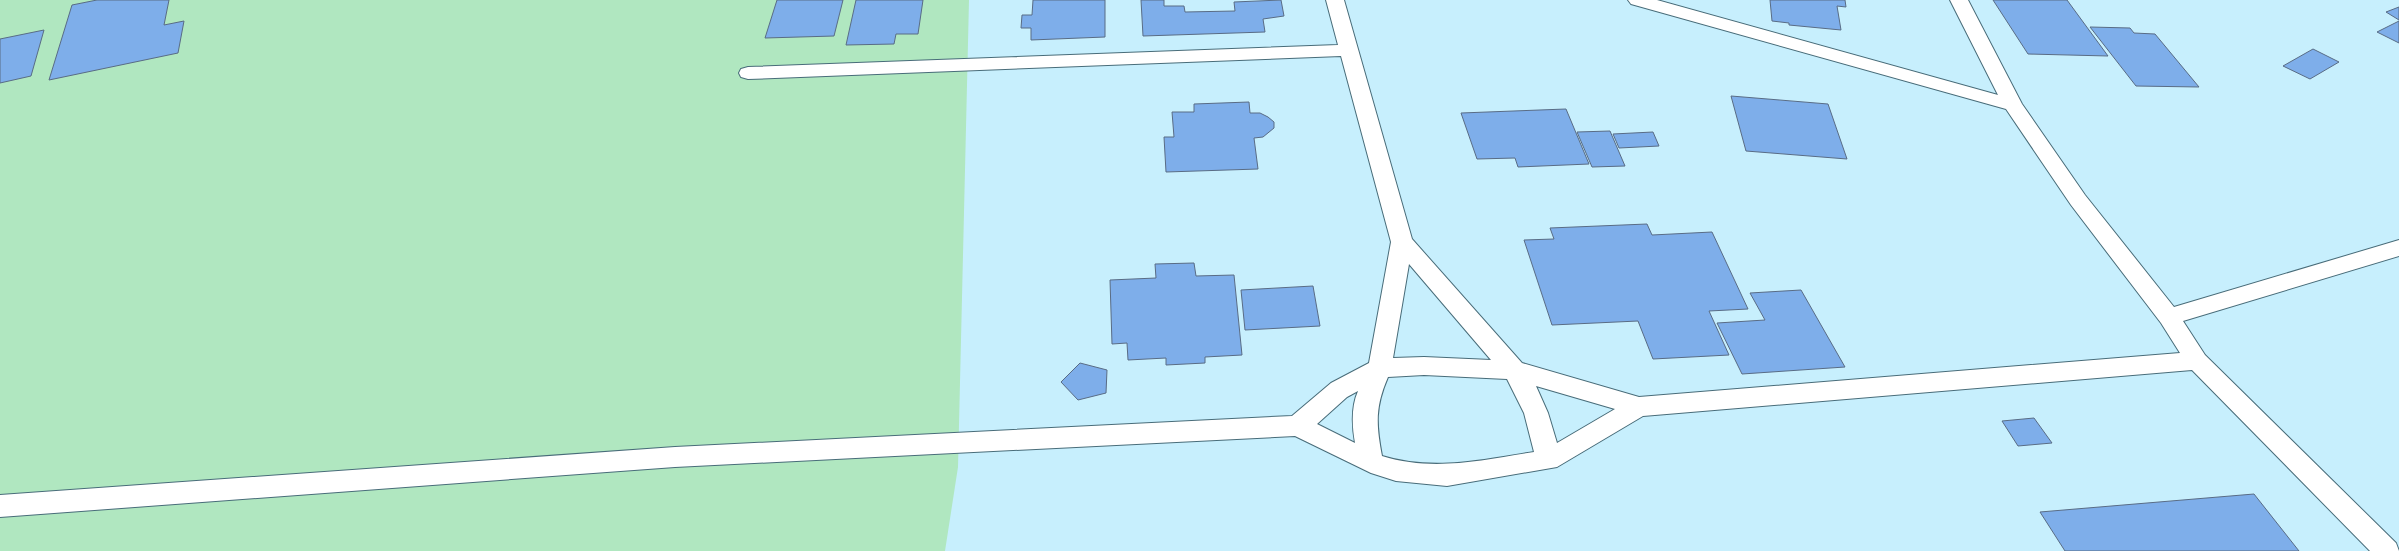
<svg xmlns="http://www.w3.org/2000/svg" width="2399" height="551" font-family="'Zilla Slab',serif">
<rect width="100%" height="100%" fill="#c7effd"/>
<path fill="#b0e7c0" d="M0 0H969L958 467 945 551H0Z"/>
<path fill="#7eaeea" stroke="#596c85" d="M97 0H169L164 25 184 21 178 53 49 80 72 5Z
M777 0H843L834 36 765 38Z
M856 0H923L918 34H896L894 44 846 45Z
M1033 0H1105V37L1031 40V28H1021L1022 15H1032Z
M1141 0H1164V6H1184L1185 12 1235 11 1234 2 1281 0 1284 16 1263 19 1265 32 1143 36Z
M1770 0H1845L1846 7 1837 6 1841 30 1789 25V23L1772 21Z
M1993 0H2067L2108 56 2028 54Z
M2399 7V20L2386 12Z
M2399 21V43L2377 32Z
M2090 27 2130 28 2134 33 2155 34 2199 87 2136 86Z
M44 30 31 76 0 83V39Z
M2313 49 2339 62 2310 79 2283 66Z
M1731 96 1828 104 1847 159 1746 151Z
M1249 102 1250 113H1260L1268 117 1274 122V128L1263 137 1254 138 1258 169 1166 172 1164 137H1174L1172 112H1194V104Z
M1566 109 1589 164 1518 167 1515 158 1477 159 1461 113Z
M1610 131 1625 166 1592 167 1577 132Z
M1653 132 1659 146 1619 148 1613 134Z
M1647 224 1652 235 1712 232 1748 309 1709 311 1729 355 1653 359 1638 321 1552 325 1524 240 1554 239 1550 228Z
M1194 263 1196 276 1234 275 1242 355 1205 357V363L1166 365V358L1128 360 1127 343 1112 344 1110 280 1156 278 1155 264Z
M1313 286 1320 326 1245 330 1241 290Z
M1801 290 1845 367 1742 374 1717 323 1765 320 1750 293Z
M1080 363 1107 370 1106 393 1078 400 1061 382Z
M2034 418 2052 443 2018 446 2002 421Z
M2254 494 2299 551H2065L2040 512Z"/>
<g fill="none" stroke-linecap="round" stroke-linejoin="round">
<g stroke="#486c79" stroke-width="2">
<path id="minor" d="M1326 0H1344L1412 239 1522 363 1639 397 2180 353 2161 323 2071 205 2006 109 1631 4 1628 0H1657L1998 95 1950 0H1968L2022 104 2085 195 2174 307 2399 240V256L2183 321 2205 355 2396 543 2399 551H2370L2192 370 1643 416 1557 467 1447 486 1396 481 1371 473 1295 436 675 467 0 517V495L675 447 1292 416 1331 383 1369 363 1391 242 1341 56 748 79 741 77 739 73 741 69 748 67 1338 45ZM1409 264 1491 360 1424 357 1393 358ZM1424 375 1507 379 1524 413 1534 452C1483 460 1433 472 1382 456 1376 424 1375 407 1388 377ZM1536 386 1615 409 1557 443 1548 413ZM1358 391C1351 407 1352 426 1355 443L1317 424 1347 397Z"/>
</g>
<use href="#minor" fill="#fff" fill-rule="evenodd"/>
</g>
</svg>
